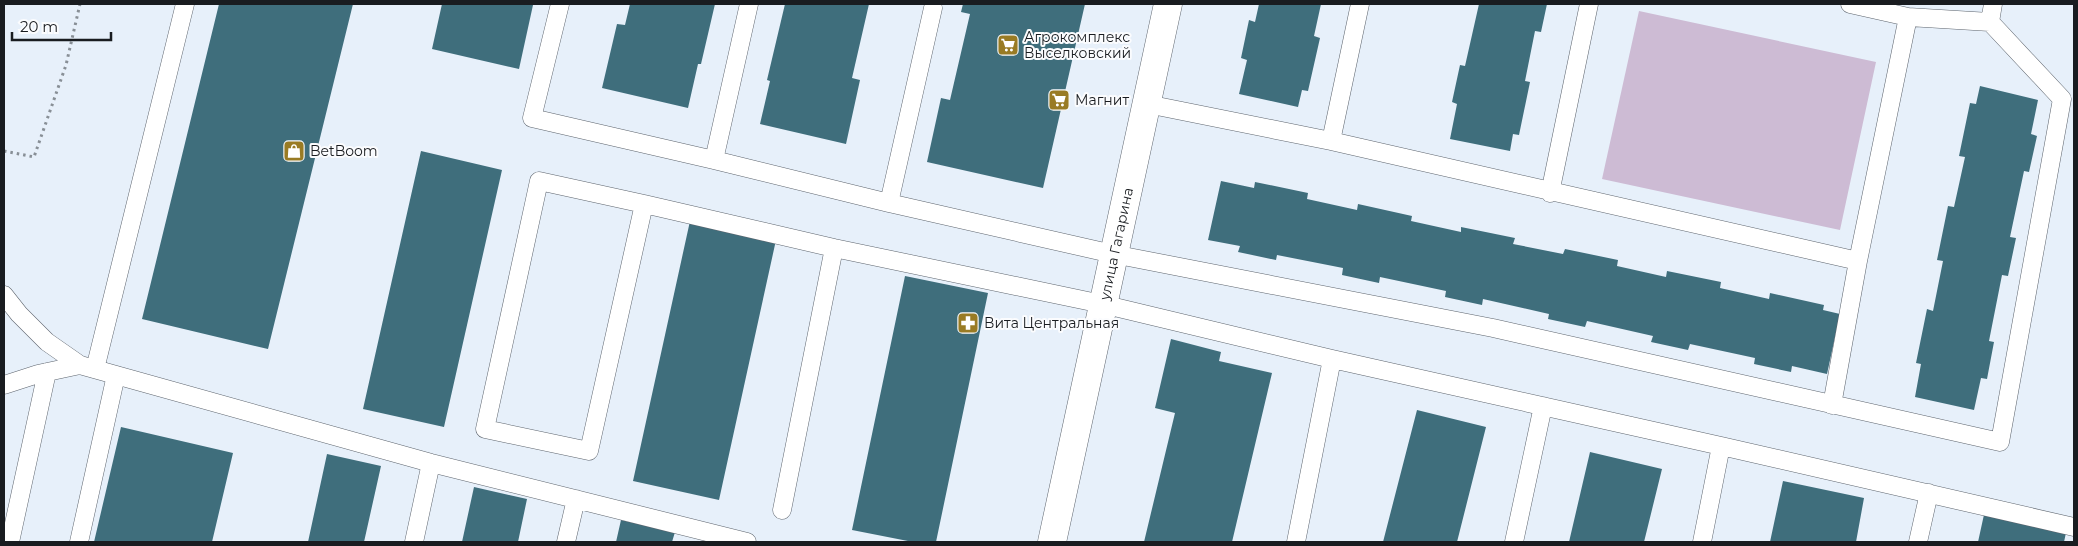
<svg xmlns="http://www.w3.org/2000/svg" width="2078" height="546" font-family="Montserrat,sans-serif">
<rect width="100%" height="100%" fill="#e7f0fa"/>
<path fill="#cdbbd4" d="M1639 11 1876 62 1840 230 1602 179Z"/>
<path fill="#3f6e7c" d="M219 4H353L268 349 142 319Z
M442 4 533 5 519 69 432 49Z
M630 4H715L701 64H698L688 108 602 88 617 24 625 25Z
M785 4H869L852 78 860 80 846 144 760 124 770 81 767 80Z
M963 4H1085L1043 188 927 162 941 98 950 100 970 14 961 12Z
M1259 4H1321L1314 36 1320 38 1308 91 1302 90 1298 107 1239 94 1247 60 1241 58 1249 20 1255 22Z
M1479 4H1547L1541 32 1535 31 1525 81 1530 82 1519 135 1513 134 1510 151 1450 139 1457 104 1452 102 1460 65 1465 66Z
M1980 86 2038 100 2031 134 2037 136 2029 172 2024 171 2010 237 2016 238 2008 276 2002 275 1989 341 1994 342 1987 379 1981 378 1974 410 1915 397 1921 364 1916 363 1927 309 1933 311 1943 261 1937 260 1948 206 1954 207 1965 157 1959 156 1970 103 1976 104Z
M421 151 502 170 444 427 363 409Z
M1221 181 1254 188 1255 182 1308 193 1307 199 1357 210 1358 204 1412 216 1411 221 1461 232V227L1515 238 1513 244 1563 254 1565 249 1618 260 1617 266 1666 277 1667 271 1721 282 1720 288 1769 299 1770 293 1824 305 1823 310 1840 314 1827 374 1792 366 1791 372 1754 364 1755 358 1690 344 1688 350 1651 342 1653 336 1587 321 1585 327 1548 319 1549 314 1483 299 1482 305 1445 297 1446 291 1380 277 1379 283 1342 275 1343 268 1277 255 1276 260 1238 252 1240 246 1208 240Z
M690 221 776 240 719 500 633 481Z
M905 276 988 293 936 542H913L852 530Z
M1171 339 1221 352 1219 361 1272 373 1232 542H1144L1175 413 1155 408Z
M1417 410 1486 427 1457 542H1383Z
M121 427 233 453 212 542H94Z
M1590 452 1662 469 1644 542H1569Z
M327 454 381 466 364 542H308Z
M1783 481 1864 498 1856 542H1770Z
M474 487 527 499 518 542H462Z
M1985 510 2067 528 2064 542H1978Z
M621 520 675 532 672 542H616Z"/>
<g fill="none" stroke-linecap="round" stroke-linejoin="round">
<g stroke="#5e656e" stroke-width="19">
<path id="service" d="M560 4 532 118 714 160
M749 4 714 160 889 203
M933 8 889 203 1113 254 1493 328 2000 442 2062 99 1990 22
M1908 17 1990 22 1993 4
M1147 104 1331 141 1858 261 1908 17 1850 4
M1331 141 1360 4
M1550 193 1589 4
M644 204 539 181 485 429 589 451 644 204 834 248
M4 295 19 314 47 342 80 365 431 463 747 542
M95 369 185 4
M4 385 38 374 80 365
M1832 405 1858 261
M1721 446 2074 527
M782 510 834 248 1102 304 1332 359 1721 446 1702 542
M10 542 47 372
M79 542 116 375
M414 542 431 463
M566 542 576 499
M1296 542 1332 359
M1514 542 1543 406
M1918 542 1929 493"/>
</g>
<g stroke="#5e656e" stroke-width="29">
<g id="tertiary">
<path id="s1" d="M1052 542 1168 4"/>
</g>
</g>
<path stroke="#888f96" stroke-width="3" stroke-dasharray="2.5 4" stroke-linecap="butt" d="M4 151 34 157 66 65 80 4"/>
<use href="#service" stroke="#fff" stroke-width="18"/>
<use href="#tertiary" stroke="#fff" stroke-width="28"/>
</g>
<defs>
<g id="supermarket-square" transform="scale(1.125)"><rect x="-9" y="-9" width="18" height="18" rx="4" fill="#997b24" stroke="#fbfcfe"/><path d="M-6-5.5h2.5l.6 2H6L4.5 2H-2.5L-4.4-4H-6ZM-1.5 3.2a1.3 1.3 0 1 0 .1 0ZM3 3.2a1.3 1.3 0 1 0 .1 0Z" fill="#fff"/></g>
<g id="shop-square" transform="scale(1.125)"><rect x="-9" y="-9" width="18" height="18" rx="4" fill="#997b24" stroke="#fbfcfe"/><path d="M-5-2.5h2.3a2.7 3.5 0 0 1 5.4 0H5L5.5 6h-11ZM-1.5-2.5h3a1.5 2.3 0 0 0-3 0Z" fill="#fff"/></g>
<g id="pharmacy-square" transform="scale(1.125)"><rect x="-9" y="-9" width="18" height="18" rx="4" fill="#997b24" stroke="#fbfcfe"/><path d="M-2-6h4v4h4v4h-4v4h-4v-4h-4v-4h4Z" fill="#fff"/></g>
</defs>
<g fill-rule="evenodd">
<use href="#supermarket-square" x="1008" y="45"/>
<use href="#supermarket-square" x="1059" y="100"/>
<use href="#shop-square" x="294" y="151"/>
<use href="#pharmacy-square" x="968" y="323"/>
</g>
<g text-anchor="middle" stroke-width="4" stroke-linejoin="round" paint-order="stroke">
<g font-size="14" fill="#191c20" stroke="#fbfcfe" text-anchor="start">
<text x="1024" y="42">Агрокомплекс<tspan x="1024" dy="16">Выселковский</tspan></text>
<text x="1075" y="105">Магнит</text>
<text x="310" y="156">BetBoom</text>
<text x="984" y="328">Вита Центральная</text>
</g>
<g font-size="14" fill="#191c20" stroke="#fbfcfe">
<text dy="5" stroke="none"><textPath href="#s1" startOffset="305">улица Гагарина</textPath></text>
</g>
</g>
<rect width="2078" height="546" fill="none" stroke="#191c20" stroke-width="10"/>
<path d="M12 32v8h99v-8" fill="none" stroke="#191c20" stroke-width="2.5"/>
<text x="20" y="32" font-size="15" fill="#191c20" stroke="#fbfcfe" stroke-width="4" paint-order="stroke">20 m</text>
</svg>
